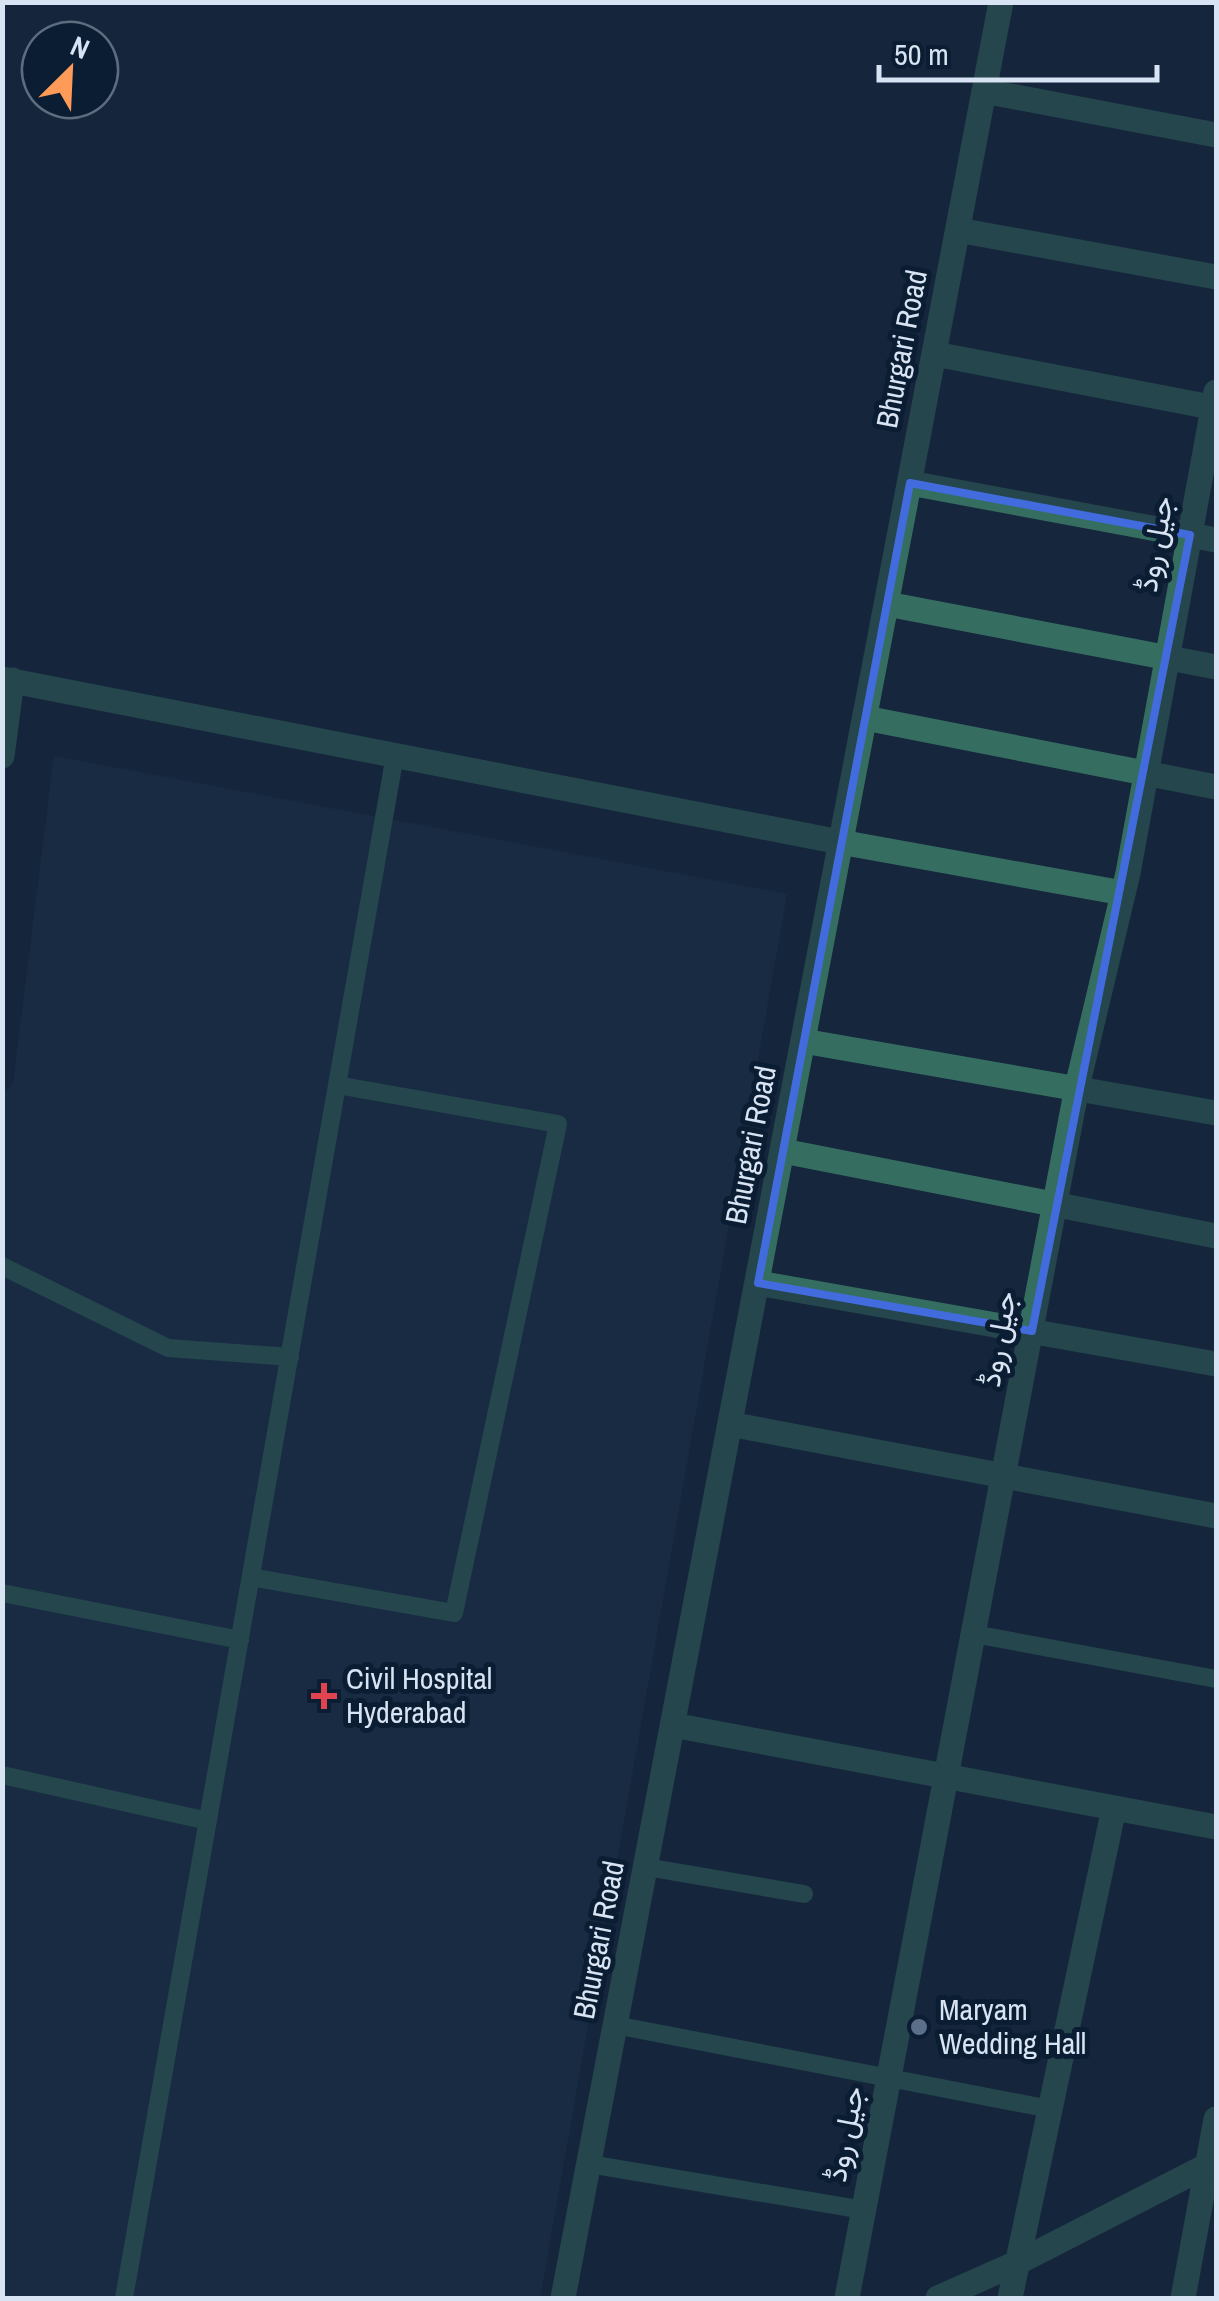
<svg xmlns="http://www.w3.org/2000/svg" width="1219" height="2301" font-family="'Archivo Narrow',Vazirmatn,sans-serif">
<rect width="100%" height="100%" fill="#15263d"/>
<path fill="#1c324d" d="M54 756 787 894 540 2298H3L2 1094 13 1084Z"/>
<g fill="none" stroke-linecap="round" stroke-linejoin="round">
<path stroke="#356e60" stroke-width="18" d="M2 1266 168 1348 290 1357
M251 1577 454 1613 558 1124 337 1085
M2 1593 240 1640
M974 1634 1216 1679
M2 1775 208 1821
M646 1867 804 1894
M615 2025 1050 2109
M589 2164 864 2210
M124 2298 395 755"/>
<path stroke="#356e60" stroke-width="25" d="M984 91 1216 135
M958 230 1216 277
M935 354 1216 408
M910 483 1216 540
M887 604 1216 667
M865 718 1216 787
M840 842 1123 893
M803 1041 1216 1113
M783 1151 1216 1236
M758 1283 1216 1364
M735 1425 1216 1516
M673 1725 1216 1827
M1010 2298 1114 1808
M1183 2298 1216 2119"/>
<path stroke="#356e60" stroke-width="25" d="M2 679 840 842
M2 756 12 680
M563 2298C710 1533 858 768 1001 2
M847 2298 1077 1087 1128 873 1216 392
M938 2298 1017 2263 1208 2165 1216 2166"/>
</g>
<path d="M0 0H1219V2301H0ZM910 483 1190 535 1032 1331 758 1283Z" fill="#15263d" fill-opacity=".55" fill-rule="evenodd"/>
<path fill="none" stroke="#426cdd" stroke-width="8" stroke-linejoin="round" d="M910 483 1190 535 1032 1331 758 1283Z"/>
<path fill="#e0444e" stroke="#0b1d32" stroke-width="4" d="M319 1681h10v10h10v10h-10v10h-10v-10h-10v-10h10z"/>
<circle fill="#5c6f8a" stroke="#0b1d32" stroke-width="4" cx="919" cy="2027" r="10"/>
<g text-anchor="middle" stroke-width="10" stroke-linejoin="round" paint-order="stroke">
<g font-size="30" fill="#d8e4f3" stroke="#0b1d32">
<text transform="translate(902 349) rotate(-79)" y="10">Bhurgari Road</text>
<text transform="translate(1155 544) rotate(-80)" y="10">جیل روڈ</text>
<text transform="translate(751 1145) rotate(-79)" y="10">Bhurgari Road</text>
<text transform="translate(998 1339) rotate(-80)" y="10">جیل روڈ</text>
<text transform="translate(599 1940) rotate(-79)" y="10">Bhurgari Road</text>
<text transform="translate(845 2134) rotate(-79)" y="10">جیل روڈ</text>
</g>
<g font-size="30" fill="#d8e4f3" stroke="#0b1d32" text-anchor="start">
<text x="346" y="1689">Civil Hospital<tspan x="346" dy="34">Hyderabad</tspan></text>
<text x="939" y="2020">Maryam<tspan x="939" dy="34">Wedding Hall</tspan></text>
</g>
</g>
<rect width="1219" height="2301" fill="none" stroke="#d8e4f3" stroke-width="10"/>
<g transform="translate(70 70) rotate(24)"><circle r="48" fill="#0b1d32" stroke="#5d6d7f" stroke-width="2.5"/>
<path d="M0-8L18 38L0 25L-18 38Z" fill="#fe9b58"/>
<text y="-15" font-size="28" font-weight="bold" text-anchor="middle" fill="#d8e4f3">N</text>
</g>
<path d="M879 65v15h278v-15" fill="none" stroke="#d8e4f3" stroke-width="5"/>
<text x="894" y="65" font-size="30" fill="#d8e4f3" stroke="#0b1d32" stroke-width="8" paint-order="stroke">50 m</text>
</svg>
